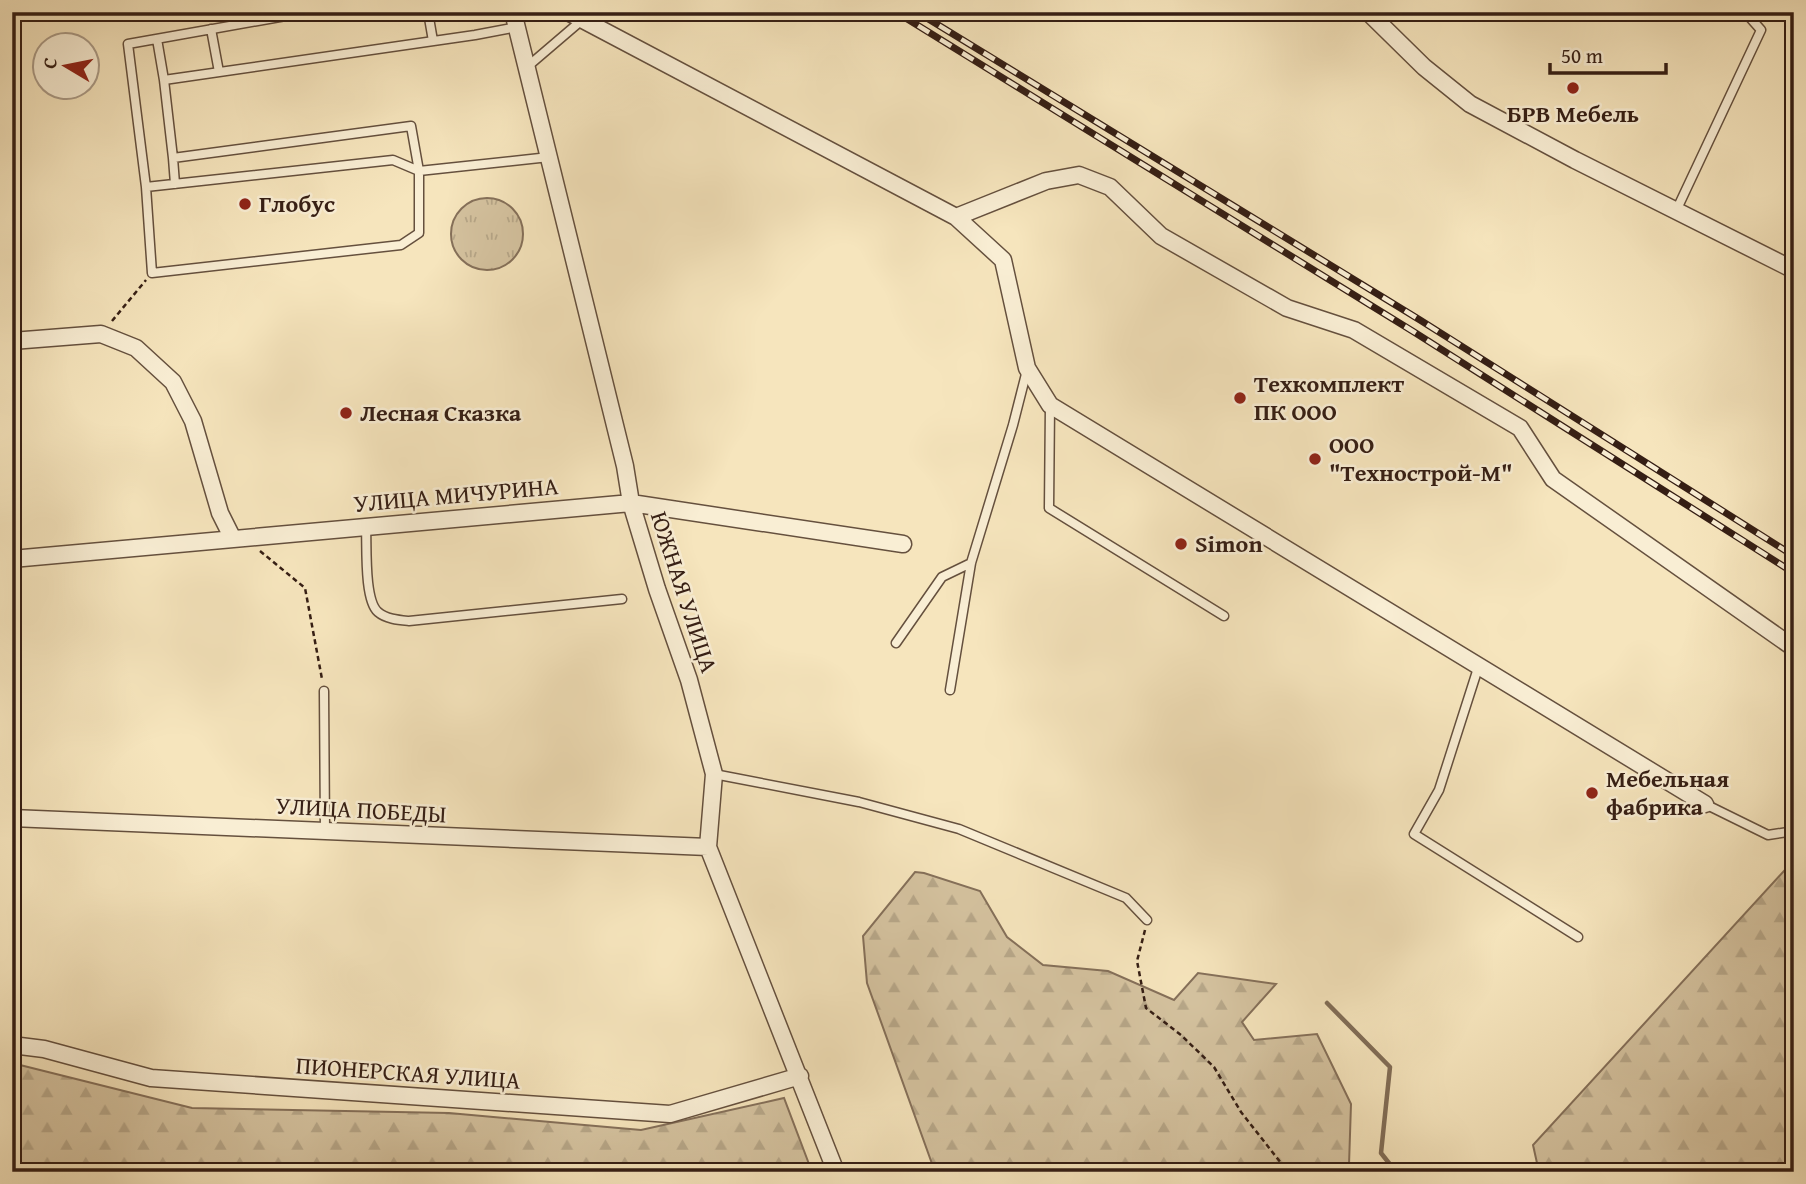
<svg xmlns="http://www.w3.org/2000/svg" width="1806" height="1184" font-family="'Gentium Book Plus',serif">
<defs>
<pattern id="grass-tufts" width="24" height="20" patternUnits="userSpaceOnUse" patternTransform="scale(1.75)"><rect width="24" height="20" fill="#d5c3a0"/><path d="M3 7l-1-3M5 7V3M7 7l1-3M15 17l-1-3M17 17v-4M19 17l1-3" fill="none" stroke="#b7a789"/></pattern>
<pattern id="forest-firs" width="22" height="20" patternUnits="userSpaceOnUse" patternTransform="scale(1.75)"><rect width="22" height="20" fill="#d5c3a0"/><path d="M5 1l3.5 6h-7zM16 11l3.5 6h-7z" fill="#b7a789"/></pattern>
</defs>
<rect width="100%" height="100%" fill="#f6e5bd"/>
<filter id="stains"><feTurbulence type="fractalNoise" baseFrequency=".00286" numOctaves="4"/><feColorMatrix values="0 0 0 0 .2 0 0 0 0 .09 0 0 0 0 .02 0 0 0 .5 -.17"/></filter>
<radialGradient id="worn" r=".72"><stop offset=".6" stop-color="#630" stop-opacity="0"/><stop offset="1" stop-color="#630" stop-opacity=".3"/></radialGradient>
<path fill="url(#grass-tufts)" stroke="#85705a" stroke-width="2" d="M451 234a36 36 0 1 1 72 0a36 36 0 1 1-72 0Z"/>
<path fill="url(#forest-firs)" stroke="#85705a" stroke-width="2" d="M1794 860V1172H1539L1533 1145Z
M915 872 924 873 980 891 1007 937 1043 965 1108 971 1174 1000 1198 973 1276 984 1242 1022 1254 1040 1317 1034 1351 1104 1349 1165 1357 1172H935L867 983 863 936Z
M12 1063 192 1108 449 1113 641 1130 784 1098 812 1172H12Z"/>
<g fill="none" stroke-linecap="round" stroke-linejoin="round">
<path stroke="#816d57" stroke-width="4.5" d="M1327 1003 1390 1067 1381 1153 1396 1172"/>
<g stroke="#65503e" stroke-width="11">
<path id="lane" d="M428 12 433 41
M517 27 475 35 164 80 173 158 411 126 419 171 549 157
M211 29 219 72
M157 39 164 80
M527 67 582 20
M173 158 175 184
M146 187 393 160 419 171V233L401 245 152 273 146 187 128 44 308 12
M1676 211 1761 30 1745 12
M1050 405 1049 508 1224 616
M366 527C367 546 364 600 378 612 386 619 399 620 409 621L622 599
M896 643 942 577 971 563
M1479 665 1439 790 1414 834 1578 937
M950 690 971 563 1013 425 1027 370
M324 691 325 831
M714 774 859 802 959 829 1126 898 1147 920
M1705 804 1768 835 1794 831"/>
</g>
<g stroke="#65503e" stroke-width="19">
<path id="street" d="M513 12 625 466 631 503 657 589 689 680 714 774 708 847 836 1172
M568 12 956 217 1003 260 1027 368 1050 405 1705 804
M1368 12 1424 67 1470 104 1575 160 1794 270
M956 217 1046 181 1079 175 1110 187 1161 236 1287 308 1354 330 1520 428 1553 479 1794 648
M12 341 101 334 136 348 173 382 193 421 220 513 233 539
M12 559 631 503 903 544
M12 818 708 847
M12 1045 44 1049 151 1078 670 1114 800 1076"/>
</g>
<path stroke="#351e14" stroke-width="2.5" stroke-dasharray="5 3.5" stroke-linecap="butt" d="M112 321 146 280
M260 551 305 588 322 679
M1145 930 1137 961 1146 1008 1181 1035 1214 1067 1241 1112 1288 1172"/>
<use href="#lane" stroke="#f9eed4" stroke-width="8"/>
<use href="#street" stroke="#f9eed4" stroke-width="16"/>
<g stroke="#351e14" stroke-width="7">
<path id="rail" d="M896 12 1414 332 1794 573
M917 12 1420 320 1794 556"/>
</g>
<use href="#rail" stroke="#f9eed4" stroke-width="4.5" stroke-dasharray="13" stroke-linecap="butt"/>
</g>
<g fill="#8f2418" stroke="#f9eed4" stroke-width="2.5">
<circle cx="1573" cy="88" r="7"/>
<circle cx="245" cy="204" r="7"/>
<circle cx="1240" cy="398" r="7"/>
<circle cx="346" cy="413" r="7"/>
<circle cx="1315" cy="459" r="7"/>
<circle cx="1181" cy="544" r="7"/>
<circle cx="1592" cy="793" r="7"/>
</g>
<g text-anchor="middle" stroke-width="5" stroke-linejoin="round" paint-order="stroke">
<g font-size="24" font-weight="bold" fill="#351e14" stroke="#f9eed4" text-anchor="start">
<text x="1573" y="122" text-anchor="middle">БРВ Мебель</text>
<text x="259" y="212">Глобус</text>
<text x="1254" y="392">Техкомплект<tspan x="1254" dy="28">ПК ООО</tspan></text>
<text x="360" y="421">Лесная Сказка</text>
<text x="1329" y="453">ООО<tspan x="1329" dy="28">"Технострой-М"</tspan></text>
<text x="1195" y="552">Simon</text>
<text x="1606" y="787">Мебельная<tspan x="1606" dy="28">фабрика</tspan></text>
</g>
<g font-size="24" fill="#351e14" stroke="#f9eed4">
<text transform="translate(456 495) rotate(-5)" y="8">УЛИЦА МИЧУРИНА</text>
<text transform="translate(684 592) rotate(72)" y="8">ЮЖНАЯ УЛИЦА</text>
<text transform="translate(361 810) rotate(3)" y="8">УЛИЦА ПОБЕДЫ</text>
<text transform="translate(408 1073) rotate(4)" y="8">ПИОНЕРСКАЯ УЛИЦА</text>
</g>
</g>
<rect width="1806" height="1184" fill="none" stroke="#f6e5bd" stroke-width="42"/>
<rect x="14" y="14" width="1778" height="1156" fill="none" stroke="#351e14" stroke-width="3.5"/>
<rect x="21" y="21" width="1764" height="1142" fill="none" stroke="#351e14" stroke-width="2"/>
<g transform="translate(66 66) rotate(280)"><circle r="33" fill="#f9eed4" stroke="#ab9b87" stroke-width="2"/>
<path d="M0-5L12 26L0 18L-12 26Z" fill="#8f2418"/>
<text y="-10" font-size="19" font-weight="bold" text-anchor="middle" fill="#351e14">С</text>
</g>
<path d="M1550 63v10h116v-10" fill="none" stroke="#351e14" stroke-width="3.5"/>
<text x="1561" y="63" font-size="21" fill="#351e14" stroke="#f9eed4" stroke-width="5" paint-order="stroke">50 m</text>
<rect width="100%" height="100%" filter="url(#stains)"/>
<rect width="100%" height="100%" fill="url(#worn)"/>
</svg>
